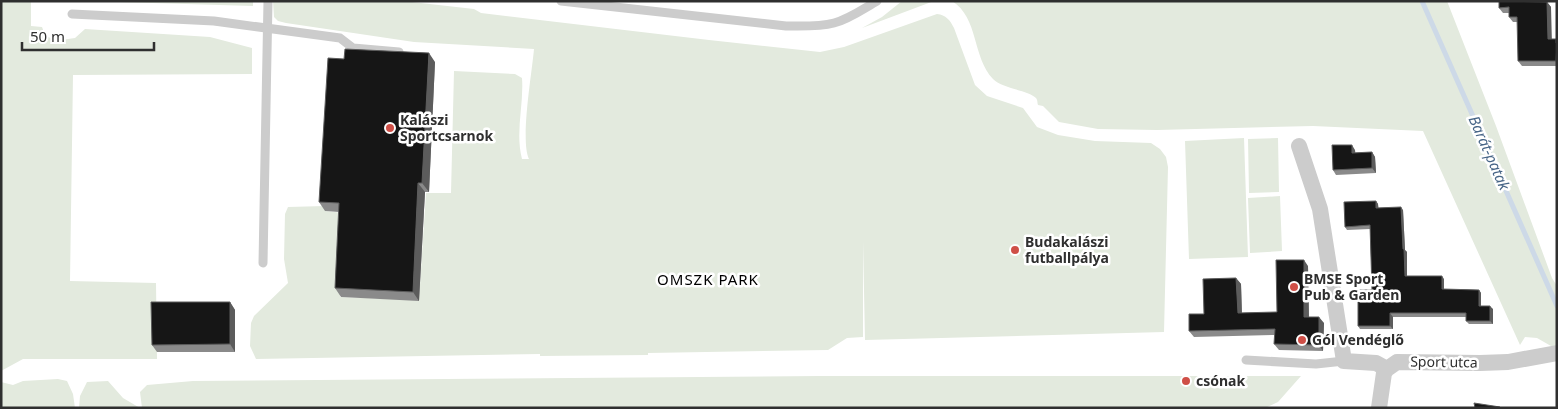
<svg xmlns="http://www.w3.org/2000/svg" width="1558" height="409" font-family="'Noto Sans',sans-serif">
<rect width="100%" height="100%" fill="#fff"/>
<path fill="#e3eade" d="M1 1H31V26L42 27 45 35 52 39 61 40 75 38 85 29 210 37 252 48V74L73 75 70 281 156 283 157 359H23L1 371Z
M85 1H253V6Z
M273 1H403L474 9 481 13 709 40 820 52 844 47 937 14C946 15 950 20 954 28L975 85 987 96 1023 108 1037 127 1058 135 1095 141 1151 143 1160 149 1166 157 1168 167 1164 332 865 340 863 241V337L847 338 828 350 648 353V355L540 356V354L256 359 250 346 251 323 254 316 288 283 284 259 285 214 288 207 325 206V211L344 213 340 297 419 300 426 193H451L454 71 515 74 522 78C524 105 515 132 522 159H529C520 140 532 73 534 49L414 42 286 23 278 21 274 17Z
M902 1H934L862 28 882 17Z
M952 1H1447L1496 126 1552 278 1557 286V346H1551L1537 338 1525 337 1520 345 1423 131 1313 126 1157 130 1098 129 1059 122 1043 106 1038 105C1037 102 1038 101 1036 98 1028 90 1003 89 993 79 972 57 979 18 952 1Z
M1244 138 1248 257 1189 259 1185 141Z
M1278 138 1279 192 1249 193 1248 139Z
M1280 196 1282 251 1250 253 1248 198Z
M820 376H1301L1278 402 1265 408H142L140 392 147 385 193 381Z
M58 379 67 381 73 394 75 408H1V382L13 385 23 381Z
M108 381 123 398 140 408H79L80 396 87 382Z"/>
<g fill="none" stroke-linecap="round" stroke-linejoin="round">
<path stroke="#cdd9e7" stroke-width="5" d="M1422 1 1557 306"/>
<path stroke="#ccc" stroke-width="9" d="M561 1 786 26C802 26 819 27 834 23 849 19 863 9 877 1
M72 14 214 21 340 38 353 48 399 52
M263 263 268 1
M1246 360 1316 364 1344 361"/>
<path stroke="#ccc" stroke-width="16" d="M1299 146 1320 209 1344 361 1376 363 1387 369
M1379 408 1384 373 1387 369 1397 362 1480 363 1508 362 1557 353"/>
</g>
<path fill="#8a8a8a" d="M1535 2H1547L1551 7V39L1557 41V66H1522L1518 61V22H1513L1509 17V13H1503L1499 8Z
M435 62 429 192H425L419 301 341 297 335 288 339 212 325 211 319 202Z
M1355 150V153L1372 152 1375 157 1376 173 1336 175 1333 170Z
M1376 201 1378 204V208L1403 210 1405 250 1407 252V276L1444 279V289L1479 290 1481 293V306L1493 309V324H1469L1466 321V317H1393V329H1360L1358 326 1372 290 1370 229 1347 230 1345 227Z
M1308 266 1309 317 1324 323 1323 351 1279 350 1274 344 1275 335 1194 337 1189 331 1236 278 1241 284 1242 313 1277 312Z
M230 302 235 310V352H157L152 345Z"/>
<path fill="#5c5c5c" d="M1547 2 1551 7 1552 45 1548 39Z
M429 53 435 62 429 192 422 183Z
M1352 145 1355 150 1356 158 1352 153Z
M1372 152 1375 157 1376 173 1372 168Z
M418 183 425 192 419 301 413 292Z
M1376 201 1378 204 1379 211 1376 208Z
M1401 207 1403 210 1405 250 1407 252V280L1405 276Z
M1304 260 1308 266 1309 323 1304 317Z
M1442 276 1444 279V293L1442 289Z
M1236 278 1241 284 1242 319 1238 313Z
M1479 290 1481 293V309L1479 306Z
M230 302 235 310V352L230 344Z
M1490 306 1493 309V324L1490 321Z
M1390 313 1393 317V329L1390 326Z
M1319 317 1324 323 1323 351 1319 345Z"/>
<path fill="#161616" stroke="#5c5c5c" d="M1499 1 1547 2 1548 39H1556V43H1557L1556 61H1518L1517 17H1509V7L1499 8Z
M345 49 429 53 422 183H418L413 292 335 288 339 203 319 202 328 58 344 59Z
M1332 145H1352V153L1372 152V168L1333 170Z
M1376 201V208L1401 207 1403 249H1404L1405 276H1442V289L1479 290V306H1490V321H1466V313H1390V326H1358V290H1372L1370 225 1345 227 1344 202Z
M1276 260H1304V317H1319V345L1274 344 1275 329 1189 331V314H1204L1203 279 1236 278 1238 313 1277 312Z
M151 302H230V344L152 345Z
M1474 403 1500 407V408H1475Z"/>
<g fill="#cf4f47" stroke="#fff" stroke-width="2">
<circle cx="390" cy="128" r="5"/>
<circle cx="1015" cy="250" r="5"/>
<circle cx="1294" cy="287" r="5"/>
<circle cx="1302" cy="340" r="5"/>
<circle cx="1186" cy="381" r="5"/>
</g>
<g text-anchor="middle" stroke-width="5" stroke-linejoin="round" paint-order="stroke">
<g font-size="14" font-weight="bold" fill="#2f2f2f" stroke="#fff" text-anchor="start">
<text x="400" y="125">Kalászi<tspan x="400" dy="16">Sportcsarnok</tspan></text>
<text x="1025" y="247">Budakalászi<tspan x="1025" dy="16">futballpálya</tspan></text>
<text x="1304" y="284">BMSE Sport<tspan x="1304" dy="16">Pub &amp; Garden</tspan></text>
<text x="1312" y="345">Gól Vendéglő</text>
<text x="1196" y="386">csónak</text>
</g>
<g font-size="14" fill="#2f2f2f" stroke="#fff">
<text transform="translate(1444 362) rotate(1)" y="5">Sport utca</text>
</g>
<g font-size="15" font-style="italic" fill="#476587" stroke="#fff">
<text transform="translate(1489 153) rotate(66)" y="5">Barát-patak</text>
</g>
<g font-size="15" letter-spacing="1" fill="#000" stroke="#fff">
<text x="708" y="285">OMSZK PARK</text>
</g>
</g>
<rect width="1558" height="409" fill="none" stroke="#2f2f2f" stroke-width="5"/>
<path d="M22 42v8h132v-8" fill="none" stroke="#2f2f2f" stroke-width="2.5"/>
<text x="30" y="42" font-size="15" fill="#2f2f2f" stroke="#ffffff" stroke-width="4" paint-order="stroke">50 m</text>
</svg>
